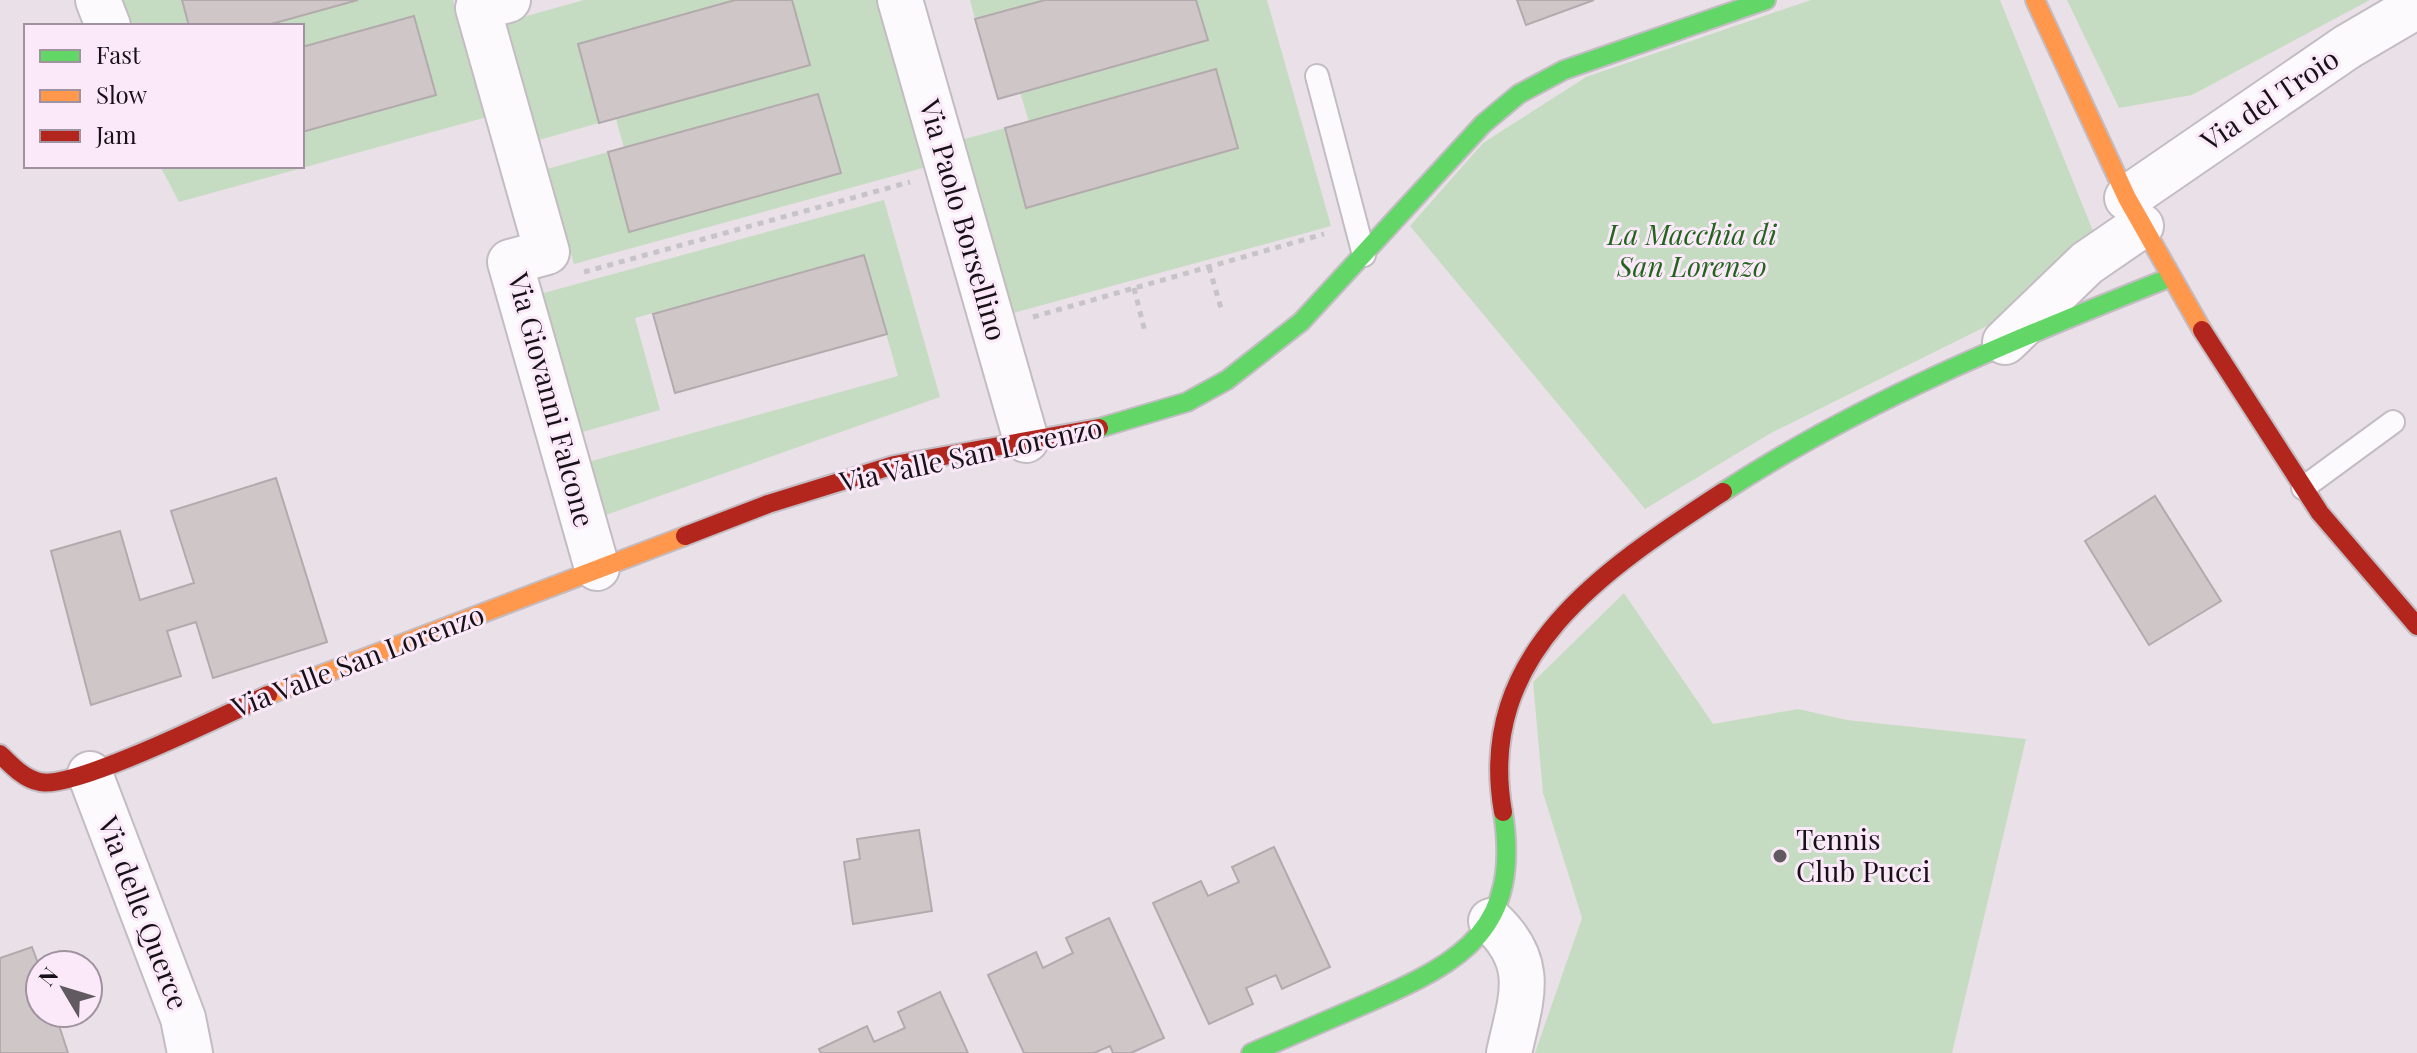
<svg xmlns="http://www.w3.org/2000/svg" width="2417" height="1053" font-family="'Playfair Display',serif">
<rect width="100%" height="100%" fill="#eae0e8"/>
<path fill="#c6dcc2" d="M112 0H182L189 26H121Z
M358 0H453L487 117 179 202 160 166H302V132L435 95 414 16 302 47V26H264Z
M584 0H735L578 44 599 123 539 140 505 22Z
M792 0H882L930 166 574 264 547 169 608 152 630 232 841 173 818 94 624 148 616 119 810 65Z
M970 0H1045L975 19Z
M1196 0H1267L1331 226 1010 314 961 140 1005 128 1027 207 1238 149 1216 70 1029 122 1020 92 1207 40Z
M1811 0H2000L2093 231 2003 318 1771 433 1645 509 1410 226 1483 143 1586 77Z
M2067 0H2370L2192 95 2119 108Z
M884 200 940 397 603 516 588 462 898 376 864 255 635 318 660 410 579 433 540 294Z
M1624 593 1713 724 1798 709 1847 720 2026 739 1952 1053H1535L1582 918 1543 793 1533 682Z"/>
<path fill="#cfc6c8" stroke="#b2aaac" stroke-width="2" d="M182 0H358L264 26H189Z
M735 0H792L810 65 599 123 578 44Z
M1045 0H1196L1208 40 998 99 975 19Z
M1517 0H1594L1526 25Z
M414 16 436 95 302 132V47Z
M1216 69 1238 148 1026 208 1005 128Z
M818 94 841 173 629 232 608 152Z
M864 255 887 334 675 393 653 314Z
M276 478 327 642 213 678 196 622 167 631 181 676 91 705 51 551 120 531 140 600 194 583 171 511Z
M2155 496 2221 601 2149 645 2085 541Z
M919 830 932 911 853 924 844 862 860 859 857 839Z
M1274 847 1330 967 1282 989 1276 975 1246 988 1253 1004 1209 1024 1153 903 1201 881 1208 896 1239 882 1232 867Z
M1109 918 1164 1038 1131 1053H1113L1110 1046 1094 1053H1024L988 975 1036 952 1043 968 1073 953 1066 938Z
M32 947 40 969V1013H55L68 1053H0V958Z
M940 992 968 1053H821L819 1049 867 1026 874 1042 905 1028 898 1012Z"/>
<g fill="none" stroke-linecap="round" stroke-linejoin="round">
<g stroke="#c3bcc2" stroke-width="26">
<path id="lane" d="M1317 76 1364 255
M2303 488 2393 422"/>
</g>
<g stroke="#c3bcc2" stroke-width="48">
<path id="street" d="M98 0 108 26
M508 0 478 8 547 252 510 262 597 568
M900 0 1026 440
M2127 198 2347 47 2417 6
M2005 342 2087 263 2141 226
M90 774 183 1018 190 1053
M1491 921C1537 964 1521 998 1509 1053"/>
</g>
<g stroke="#c3bcc2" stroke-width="22">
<path id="fast" d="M1099 428 1187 402 1227 380 1301 322 1483 124 1519 94 1564 70 1766 0
M1723 492C1862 401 2015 339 2169 278
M1251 1053C1291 1036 1330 1019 1370 1002 1464 961 1521 928 1503 812"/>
</g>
<g stroke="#c3bcc2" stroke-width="22">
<path id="slow" d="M2035 0 2127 198 2202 330
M268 695 685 536"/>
</g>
<g stroke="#c3bcc2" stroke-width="22">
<path id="jam" d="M2202 330 2320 513 2417 626
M685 536 768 504 894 465 1099 428
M0 754C11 765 24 779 40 782 74 790 228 713 268 695
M1503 812C1475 653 1605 569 1723 492"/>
</g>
<path stroke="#c7c4c7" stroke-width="5" stroke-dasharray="6 6" stroke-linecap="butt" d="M1209 267 1221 308
M584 272 910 182
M1134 288 1145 332
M1033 317 1324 234"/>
<use href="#lane" stroke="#fcfafc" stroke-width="22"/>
<use href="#street" stroke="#fcfafc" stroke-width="44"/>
<use href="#fast" stroke="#63d668" stroke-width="18"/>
<use href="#slow" stroke="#ff974d" stroke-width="18"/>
<use href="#jam" stroke="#b3261e" stroke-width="18"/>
</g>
<circle fill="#625a61" stroke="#fbe9f9" stroke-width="3" cx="1780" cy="856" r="8"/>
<g text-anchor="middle" stroke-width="6" stroke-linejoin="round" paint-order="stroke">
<g font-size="28" fill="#181218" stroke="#fbe9f9">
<text transform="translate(2270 100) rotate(-34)" y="10">Via del Troio</text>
<text transform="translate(963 220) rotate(74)" y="10">Via Paolo Borsellino</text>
<text transform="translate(551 400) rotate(75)" y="10">Via Giovanni Falcone</text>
<text transform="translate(971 455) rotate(-12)" y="10">Via Valle San Lorenzo</text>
<text transform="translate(358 661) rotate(-21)" y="10">Via Valle San Lorenzo</text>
<text transform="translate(143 913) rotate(69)" y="10">Via delle Querce</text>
</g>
<g font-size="28" font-style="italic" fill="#21641b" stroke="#fbe9f9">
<text x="1692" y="245">La Macchia di<tspan x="1692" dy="32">San Lorenzo</tspan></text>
</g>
<g font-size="28" fill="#181218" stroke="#fbe9f9" text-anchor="start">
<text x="1796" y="850">Tennis<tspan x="1796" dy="32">Club Pucci</tspan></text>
</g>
</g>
<rect x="24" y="24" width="280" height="144" fill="#fbe9f9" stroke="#a0939f" stroke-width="2"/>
<rect x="40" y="50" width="40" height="12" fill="#63d668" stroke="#a0939f" stroke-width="2"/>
<text x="96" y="64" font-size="24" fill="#181218">Fast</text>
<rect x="40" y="90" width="40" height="12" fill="#ff974d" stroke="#a0939f" stroke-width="2"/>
<text x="96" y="104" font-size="24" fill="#181218">Slow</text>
<rect x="40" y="130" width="40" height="12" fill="#b3261e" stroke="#a0939f" stroke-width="2"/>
<text x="96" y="144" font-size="24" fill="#181218">Jam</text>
<g transform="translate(64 989) rotate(308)"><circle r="38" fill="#fbe9f9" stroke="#a0939f" stroke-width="2"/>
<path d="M0-6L14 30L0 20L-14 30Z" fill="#625a61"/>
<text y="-12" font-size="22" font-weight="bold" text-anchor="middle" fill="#181218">N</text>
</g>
</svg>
